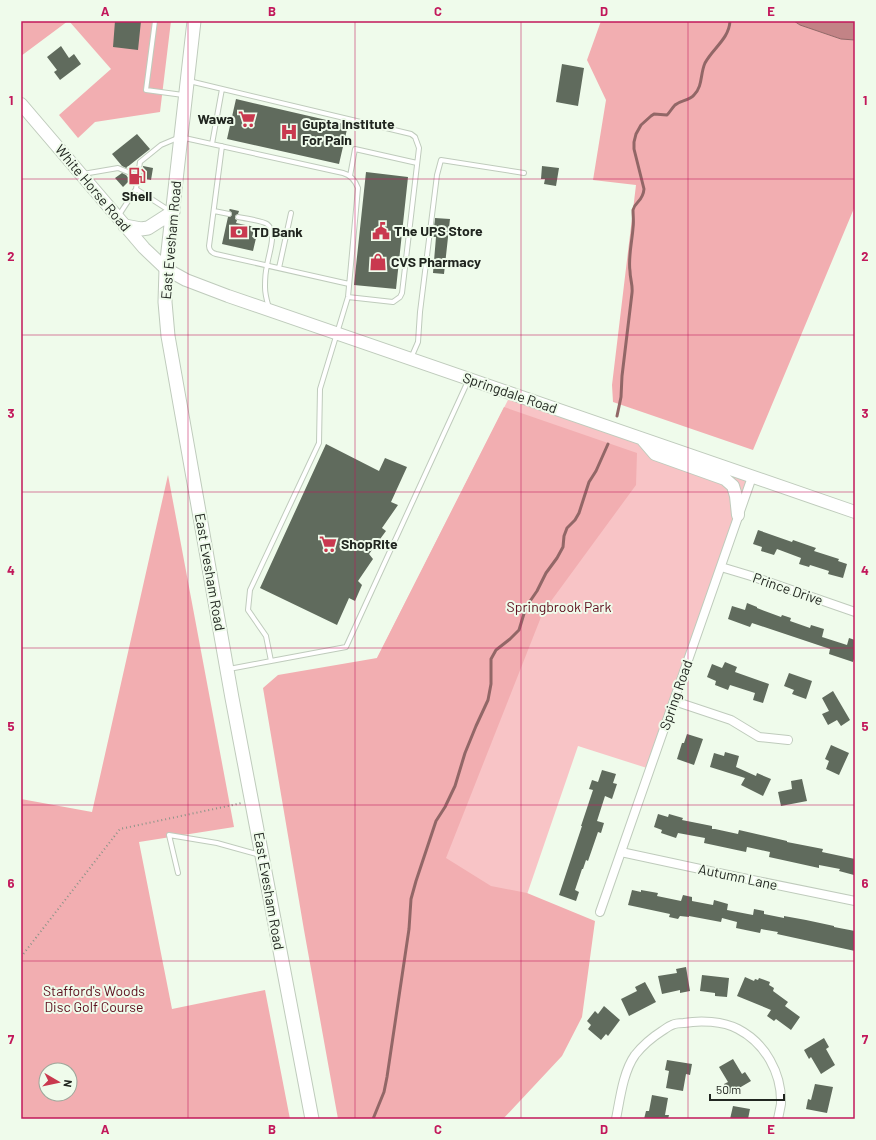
<svg xmlns="http://www.w3.org/2000/svg" width="876" height="1140" font-family="Barlow,sans-serif">
<rect width="100%" height="100%" fill="#effbeb"/>
<path fill="#f8c4c6" d="M511 394 752 477 650 769 578 746 523 906 400 880 377 658Z"/>
<path fill="#f2aeb1" fill-rule="evenodd" d="M21 21H68L21 56Z
M69 21H171L160 112 95 122 78 138 59 115 111 69Z
M601 21H794L800 25 841 39 855 40V206L753 450 613 402 612 385 636 185 593 180 606 100 587 60Z
M504 407 637 453 636 485 543 612 446 858 491 886 527 893 595 921 582 1017 562 1056 503 1119H338L304 930 263 688 278 675 377 658Z
M168 475 234 827 139 842 172 1009 265 990 290 1119H21V799L92 812ZM46 1070H70V1094H46Z"/>
<path fill="#c38386" stroke="#926767" d="M794 21H855V40L841 39 800 25Z"/>
<g fill="none" stroke-linecap="round" stroke-linejoin="round">
<path stroke="#926767" stroke-width="3" d="M617 416 621 397 622 376 632 293C633 285 630 279 630 271 628 258 632 242 633 228 634 222 633 216 633 210 635 201 643 202 644 189L634 149V142L636 134 641 125 651 116 654 114 667 115C670 112 672 108 675 105 681 100 689 101 694 95 703 86 700 74 705 63 713 48 729 39 730 21
M373 1119 384 1092 387 1077 409 929 411 899 416 881 436 821 445 807 455 786 465 753 476 726 488 700 491 684V659L496 650 510 639 519 630 526 607 537 591 546 573 557 558 563 547 564 536 567 528 575 520 579 513 589 482 596 471 608 444"/>
</g>
<path fill="#606b5d" d="M115 21H141L138 50 113 47Z
M61 46 69 58 74 54 81 64 60 80 54 72 57 70 47 57Z
M562 64 584 68 578 106 556 102Z
M236 99 348 125 339 164 227 139Z
M137 134 150 149 126 168 122 166 112 154Z
M143 166 153 168 151 180 141 178Z
M542 166 559 168 556 186 544 184 545 179H541Z
M366 172 408 177 396 289 354 285Z
M122 173 126 175 130 180 123 187 115 178Z
M230 209 239 211 238 214 235 216V219L237 220 236 223 255 227 252 237 256 238 253 251 222 244 228 217H230L232 215V213L229 210Z
M435 218 450 219 444 274 433 273 436 237H433Z
M326 444 379 471 385 458 407 467 391 502 398 505 382 528 386 531 369 554 373 559 358 581 362 585 355 601 349 598 337 625 260 588Z
M758 530 792 542 793 540 816 548 814 551 839 559 838 561 847 564 843 578 828 574 829 571 810 565 809 567 799 564 801 558 777 549 774 555 761 551 762 547 753 544Z
M747 603 757 607V608L781 617 782 615 791 618 790 621 810 628 811 625 824 629 822 637 847 645 849 638 855 640V656L853 662 829 654 830 649 752 623 750 627 728 619 732 606 745 610Z
M725 662 737 667 735 672 769 684 763 703 753 700 755 693 730 685 728 690 715 685 716 681 707 677 712 664 722 668Z
M789 673 812 681 806 699 792 694 794 690 784 686Z
M833 691 850 720 841 726 837 720 828 725 822 714 829 711 822 698Z
M687 734 703 739 694 765 677 759 682 743H684Z
M831 745 849 753 839 775 826 769 829 761 825 759Z
M725 752 739 756 736 767 756 776 757 773 771 779 763 796 741 785 745 778 710 767 714 753 724 756Z
M602 770 616 774 613 783 617 784 612 799 605 796 597 821 604 823 601 833 598 832 588 861 586 860 583 869H582L575 890 579 892 576 901 559 895 582 826H581L593 790 589 789 592 780 598 782Z
M802 779 807 801 781 806 778 792 792 789 791 781Z
M658 814 668 817 669 814 683 818 682 820 712 826V829H715L738 834 739 830 787 841V842L823 849 822 852 855 859 854 875 839 871 840 869 819 865V868L769 857 770 852 747 847 746 852 704 843 705 838 678 833 676 838 661 833 662 830 654 827Z
M632 890 641 892V890L658 893 657 896 681 901 683 895 692 897V901L713 905 714 900 728 904 727 910 753 915 754 909 764 911V914L784 918V916L806 920 834 926V927L855 931V951L777 934 778 932 761 929 760 933 736 928 737 922 722 918 721 922 689 916V917L680 916 678 919 669 917 670 914 628 905Z
M686 967 690 991 680 993V990L662 994 658 976 677 973 676 969Z
M702 975 729 978 727 997 715 996V993L700 991Z
M745 977 754 981 755 979 758 980 759 978 770 982 769 985 774 988 773 991 788 1002 785 1006 800 1017 791 1030 776 1019 774 1021 767 1016 771 1010 737 996Z
M645 982 656 1002 629 1016 621 999 637 991 635 987Z
M604 1006 620 1020 608 1036 606 1034 601 1040 588 1029 591 1025 587 1021 595 1011 598 1014Z
M824 1038 829 1047 826 1049 835 1065 821 1074 811 1057 809 1059 804 1050Z
M733 1059 742 1074 745 1072 751 1081 729 1094 724 1084 728 1082 719 1067Z
M667 1060 692 1064 690 1075 686 1074 683 1091 666 1088 669 1071 665 1070Z
M815 1084 833 1087 827 1113 806 1109 808 1099 811 1100Z
M652 1095 668 1098 665 1115H669L668 1119H644L646 1111H649Z
M733 1106 750 1109 748 1119H730Z"/>
<g fill="none" stroke-linecap="round" stroke-linejoin="round">
<g stroke="#bfcbbc" stroke-width="6">
<path id="service" d="M155 21 146 90 183 95
M189 81 411 134 415 137 419 148 402 293 400 297 393 302 348 297
M212 144 222 89
M222 146 209 246C209 250 212 253 216 254L349 284
M83 174 118 168 138 176
M350 176 355 149 417 163
M170 211 136 189 140 162 161 145 180 137 343 173C351 175 355 180 358 188L348 297 320 389 319 443 250 590 248 610 266 636 271 661 229 669
M214 211 229 214
M119 215 136 189
M238 217C244 218 263 221 267 224 278 232 268 255 267 266 265 273 265 280 265 287 265 295 267 301 269 308
M279 268 291 213
M411 358 418 342 420 312 437 175 441 160 524 173
M271 661 346 647 468 381
M178 873 169 835 217 843 260 855"/>
</g>
<g stroke="#bfcbbc" stroke-width="10">
<path id="minor" d="M721 567 751 576 855 612
M674 701 731 720 759 737 788 740
M621 852 728 875 855 901
M600 912 752 477
M616 1119C620 1099 623 1072 635 1055 643 1045 651 1038 662 1031 665 1029 669 1026 672 1025 676 1023 680 1023 684 1023 700 1020 723 1021 738 1029 765 1043 782 1073 781 1104 780 1109 779 1114 778 1119"/>
</g>
<g stroke="#bfcbbc" stroke-width="14">
<path id="secondary" d="M21 104 144 248 166 269 186 280 228 296 855 512
M643 440 655 454 725 479 733 486 736 496 738 515"/>
</g>
<g stroke="#bfcbbc" stroke-width="15">
<path id="primary" d="M194 21 166 269 165 302 168 336 232 698 312 1119
M125 226 141 229 148 228 173 212"/>
</g>
<path stroke="#8b9488" stroke-width="2" stroke-dasharray="1 3" stroke-linecap="butt" d="M21 957 120 829 242 803"/>
<use href="#service" stroke="#fff" stroke-width="4"/>
<use href="#minor" stroke="#fff" stroke-width="8"/>
<use href="#secondary" stroke="#fff" stroke-width="12"/>
<use href="#primary" stroke="#fff" stroke-width="13"/>
</g>
<path fill="none" stroke="#c2185b" stroke-width="1" stroke-opacity="0.55" d="M188 21V1119M355 21V1119M521 21V1119M688 21V1119M21 179H855M21 335H855M21 492H855M21 648H855M21 805H855M21 961H855"/>
<defs>
<g id="supermarket-bare" transform="scale(1.38)"><path d="M-6-5.5h2.5l.6 2H6L4.5 2H-2.5L-4.4-4H-6ZM-1.5 3.2a1.3 1.3 0 1 0 .1 0ZM3 3.2a1.3 1.3 0 1 0 .1 0Z" fill="#c9394f" stroke="#effbeb" stroke-width="2.5" paint-order="stroke"/></g>
<g id="hospital-bare" transform="scale(1.38)"><path d="M-5-5h3v3.5h4V-5h3V5h-3V1.5h-4V5h-3Z" fill="#c9394f" stroke="#effbeb" stroke-width="2.5" paint-order="stroke"/></g>
<g id="fuel-bare" transform="scale(1.38)"><path d="M-5.5-6h7V0h2V4h1.3V-2.5L3-4.5l.8-.8L6-3V5H2.5V1h-1V6h-7ZM-4.2-4.7v3.2H.2V-4.7Z" fill="#c9394f" stroke="#effbeb" stroke-width="2.5" paint-order="stroke"/></g>
<g id="civic-bare" transform="scale(1.38)"><path d="M-.6-6.5H3V-4.5H.6V-3L4-1V1h2V6H-6V1h2V-1L-.6-3ZM-1.2 2.5V6h2.4V2.5Z" fill="#c9394f" stroke="#effbeb" stroke-width="2.5" paint-order="stroke"/></g>
<g id="bank-bare" transform="scale(1.38)"><path d="M-6-4H6V4H-6ZM0-2.3a2.3 2.3 0 1 0 0 4.6a2.3 2.3 0 1 0 0-4.6Z" fill="#c9394f" stroke="#effbeb" stroke-width="2.5" paint-order="stroke"/></g>
<g id="shop-bare" transform="scale(1.38)"><path d="M-5-2.5h2.3a2.7 3.5 0 0 1 5.4 0H5L5.5 6h-11ZM-1.5-2.5h3a1.5 2.3 0 0 0-3 0Z" fill="#c9394f" stroke="#effbeb" stroke-width="2.5" paint-order="stroke"/></g>
</defs>
<g fill-rule="evenodd">
<use href="#supermarket-bare" x="247" y="119"/>
<use href="#hospital-bare" x="289" y="132"/>
<use href="#fuel-bare" x="137" y="176"/>
<use href="#civic-bare" x="381" y="231"/>
<use href="#bank-bare" x="239" y="232"/>
<use href="#shop-bare" x="378" y="262"/>
<use href="#supermarket-bare" x="328" y="544"/>
</g>
<g text-anchor="middle" stroke-width="4" stroke-linejoin="round" paint-order="stroke">
<g font-size="14" font-weight="bold" fill="#212620" stroke="#effbeb" text-anchor="start">
<text x="234" y="124" text-anchor="end">Wawa</text>
<text x="302" y="129">Gupta Institute<tspan x="302" dy="16">For Pain</tspan></text>
<text x="137" y="201" text-anchor="middle">Shell</text>
<text x="394" y="236">The UPS Store</text>
<text x="252" y="237">TD Bank</text>
<text x="391" y="267">CVS Pharmacy</text>
<text x="341" y="549">ShopRite</text>
</g>
<g font-size="14" fill="#212620" stroke="#effbeb">
<text transform="translate(93 188) rotate(50)" y="5">White Horse Road</text>
<text transform="translate(171 240) rotate(-85)" y="5">East Evesham Road</text>
<text transform="translate(510 393) rotate(19)" y="5">Springdale Road</text>
<text transform="translate(210 572) rotate(80)" y="5">East Evesham Road</text>
<text transform="translate(788 589) rotate(19)" y="5">Prince Drive</text>
<text transform="translate(676 695) rotate(-71)" y="5">Spring Road</text>
<text transform="translate(738 877) rotate(12)" y="5">Autumn Lane</text>
<text transform="translate(269 891) rotate(80)" y="5">East Evesham Road</text>
</g>
<g font-size="14" fill="#5d0f1d" stroke="#effbeb">
<text x="559" y="612">Springbrook Park</text>
<text x="94" y="996">Stafford's Woods<tspan x="94" dy="16">Disc Golf Course</tspan></text>
</g>
</g>
<rect width="876" height="1140" fill="none" stroke="#effbeb" stroke-width="44"/>
<g transform="translate(58 1082) rotate(99)"><circle r="19" fill="#effbeb" stroke="#9da69a"/>
<path d="M0-3L7 15L0 10L-7 15Z" fill="#c9394f"/>
<text y="-6" font-size="11" font-weight="bold" text-anchor="middle" fill="#212620">N</text>
</g>
<path d="M710 1094v6h74v-6" fill="none" stroke="#212620" stroke-width="2"/>
<text x="716" y="1094" font-size="12" fill="#212620" stroke="#effbeb" stroke-width="3" paint-order="stroke">50 m</text>
<rect x="22" y="22" width="832" height="1096" fill="none" stroke="#c2185b" stroke-width="1.5"/>
<g font-size="13" text-anchor="middle" font-weight="bold" fill="#c2185b">
<text x="105" y="16">A</text>
<text x="272" y="16">B</text>
<text x="438" y="16">C</text>
<text x="604" y="16">D</text>
<text x="771" y="16">E</text>
<text x="11" y="105">1</text>
<text x="865" y="105">1</text>
<text x="11" y="261">2</text>
<text x="865" y="261">2</text>
<text x="11" y="418">3</text>
<text x="865" y="418">3</text>
<text x="11" y="575">4</text>
<text x="865" y="575">4</text>
<text x="11" y="731">5</text>
<text x="865" y="731">5</text>
<text x="11" y="888">6</text>
<text x="865" y="888">6</text>
<text x="11" y="1044">7</text>
<text x="865" y="1044">7</text>
<text x="105" y="1134">A</text>
<text x="272" y="1134">B</text>
<text x="438" y="1134">C</text>
<text x="604" y="1134">D</text>
<text x="771" y="1134">E</text>
</g>
</svg>
